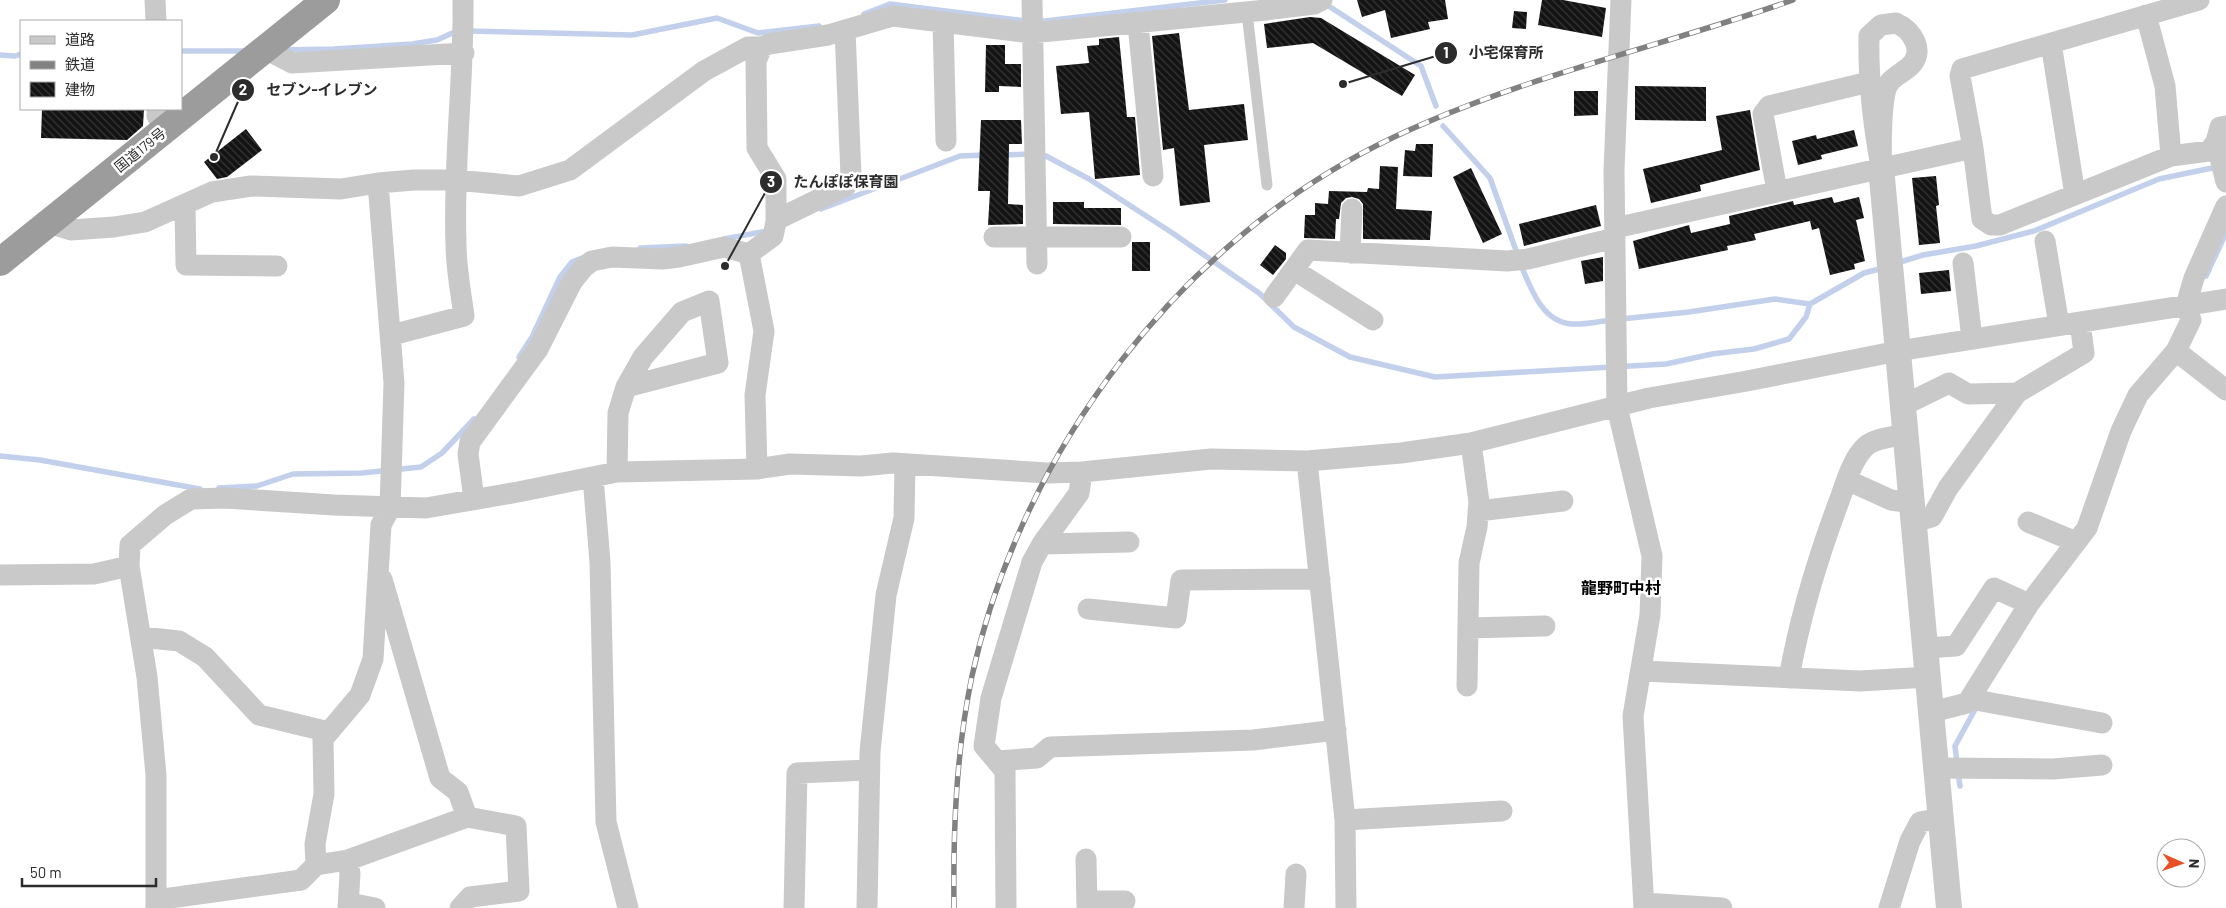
<svg xmlns="http://www.w3.org/2000/svg" width="2226" height="908" font-family="Barlow,'Noto Sans JP',sans-serif">
<defs>
<pattern id="building-back-hatch" width="6" height="6" patternUnits="userSpaceOnUse" patternTransform="scale(1.25)"><rect width="6" height="6" fill="#131313"/><path d="M-1 5l2 2M0 0l6 6M5-1l2 2" fill="none" stroke="#363636"/></pattern>
</defs>
<rect width="100%" height="100%" fill="#fff"/>
<g fill="none" stroke-linecap="round" stroke-linejoin="round">
<path stroke="#c3d0eb" stroke-width="5.5" d="M1324 3 1421 66 1436 106
M864 14 890 4 1018 20 1045 21 1225 0
M468 31 632 35 717 18 758 33 819 26
M281 50 334 49 412 44 437 40 459 30
M181 51H246
M0 55 15 56 21 54
M1443 126 1490 178 1518 256
M1002 155 1030 154
M1039 155 1046 156 1089 179 1171 232 1259 293 1294 327 1350 357 1435 377 1666 364 1712 354 1754 349 1789 339 1806 317 1810 304 1864 273 1883 268
M821 209 960 156 985 155
M724 239 767 231
M640 248 686 246
M1897 263 1923 255 1976 246 2034 231 2159 179 2217 167
M1521 265C1531 289 1542 322 1572 324 1585 325 1599 321 1612 320
M2206 276 2226 233
M1621 319 1689 312 1775 299 1810 304
M519 357 532 337 560 277 572 262 582 258
M0 456 40 460 200 489
M219 488 257 486 293 474 362 473 421 467 442 453 474 419
M1957 763 1955 746 1978 704
M1958 773 1960 786"/>
</g>
<path fill="url(#building-back-hatch)" d="M1357 0H1445L1448 19 1428 22 1430 29 1391 38 1385 10 1362 17Z
M1542 0H1563L1606 8 1602 37 1538 25Z
M1514 11 1527 12 1526 29 1512 28Z
M1310 17 1321 18 1415 75 1402 96 1313 43 1267 48 1264 24Z
M1179 33 1189 110 1244 104 1248 140 1204 145 1210 202 1180 206 1174 148 1163 150 1152 36Z
M1119 37 1127 117H1135L1140 175 1095 179 1089 112 1061 114 1056 66 1089 63 1087 46 1099 45V39Z
M986 45H1005V64H1021V87L999 86V92H985Z
M1635 86 1706 87V121L1635 120Z
M1574 91H1598V115L1574 116Z
M42 109H144L143 126 127 140 41 138Z
M1750 110 1760 170 1700 185 1701 191 1651 203 1643 169 1722 150 1716 116Z
M981 120H1021L1022 144H1009L1008 204 1023 205V224L988 225 990 191H978Z
M246 129 262 150 227 177 217 179 204 162Z
M1854 130 1858 146 1821 155 1822 159 1798 165 1792 141 1816 135 1817 139Z
M1416 144H1433L1432 177 1403 176 1405 150 1415 151Z
M1380 166 1398 167 1396 209 1432 211 1430 240 1363 239V204L1359 199 1352 197 1346 198 1341 203 1339 219H1336L1335 239 1304 238 1305 215H1315V203L1328 204 1329 191 1367 192 1368 188 1379 189Z
M1471 168 1502 234 1483 243 1453 177Z
M1936 176 1939 205 1936 206 1940 243 1919 245 1912 178Z
M1832 197 1834 203 1859 197 1864 218 1856 220 1865 261 1854 264 1855 269 1830 275 1819 228 1812 230 1810 221 1754 234 1756 240 1727 246 1728 250 1639 269 1633 241 1689 225 1691 233 1730 224 1729 216 1793 201 1794 205Z
M1053 202H1084V208H1121V225L1053 224Z
M1596 205 1601 226 1524 246 1519 224Z
M1132 242H1150V271H1132Z
M1275 245 1286 253V259L1273 275 1260 265Z
M1603 257V281L1585 284 1581 261Z
M1949 270 1951 291 1921 294 1919 273Z"/>
<g fill="none" stroke-linecap="round" stroke-linejoin="round">
<path stroke="#c9c9c9" stroke-width="11" d="M1247 13 1267 185"/>
<path stroke="#c9c9c9" stroke-width="21" d="M155 0 156 21
M1032 0 1037 264
M1621 0 1614 170 1617 407 1652 556 1650 615 1633 716 1644 908
M2146 15 2165 86 2171 156
M943 22 946 141
M1896 23C1912 30 1926 51 1910 66 1901 75 1888 77 1885 93 1880 117 1882 143 1881 167 1873 123 1868 80 1869 36L1881 25Z
M1138 24 1153 176
M2051 43 2075 195
M265 49 292 63 464 53
M157 109V116L165 129
M2216 142 2226 182
M1973 148 1982 219 1991 225H2000L2171 156 2209 151 2216 142 2220 127 2226 126
M1777 191 1763 114 1769 106 1869 82
M185 205 186 265 277 266
M776 220 846 186 851 176 845 30
M48 223 71 230 114 227 145 222 212 192 251 186 341 189 378 183 414 180H456L519 186 570 170 704 71 748 47H762L769 44 828 35 893 16 1031 33 1266 10 1314 4 1322 0
M1615 228 1973 148 1960 76 1962 69 2199 0
M994 237H1121
M2045 241 2059 325
M1350 253 1352 209
M749 254 773 236 776 222V179L757 148 756 61 762 47
M1963 263 1972 339
M1294 270 1373 320
M1274 297 1308 250 1507 261 1528 259 1615 238
M392 335 464 316C461 293 456 268 456 244 453 163 464 82 463 0
M2176 351 2226 390
M1904 405 1949 383 1968 394 2017 393
M1307 461 1345 820 1346 908
M617 472 618 413 626 387 643 357 682 312 709 301 718 363 626 387
M593 477 600 562 606 822 628 908
M1847 480 1891 500 1913 503
M474 499 468 454 470 442 538 349 572 282 584 267 592 261 612 257 662 259 679 257 724 247 749 254 764 331 755 395 757 469
M1478 511 1563 501
M1914 522 1932 517 1948 488 2017 393 2084 353 2080 322
M2028 522 2076 542
M1042 544 1129 542
M0 575 94 574 129 566
M382 579 440 778 458 792 467 817 516 826 519 891 470 897 460 908
M1088 609 1176 618 1181 580 1320 579
M1468 628 1545 626
M141 637 179 641 205 657 259 715 329 732
M1926 648 1956 646 1994 588 2029 604
M1642 671 1860 681 1929 677
M1789 678C1800 616 1816 563 1838 504 1845 486 1851 460 1866 446 1875 438 1894 437 1906 434
M1467 686 1469 563 1477 527 1479 502 1471 443
M1970 699 2102 723
M1932 712 1967 703 2029 604 2087 528 2121 431 2138 395 2176 351 2191 320 2186 305 2194 278 2226 206
M997 761 1037 758 1050 747 1253 740 1336 730
M1937 768 2053 769 2102 765
M1345 820 1502 811
M1086 859 1087 908
M348 860 467 817
M316 865 348 860 350 874 348 908
M156 900 301 880 316 865 315 844 324 794 323 739 360 695 373 659 381 525 390 508 394 383 378 183
M1087 901H1125
M349 903 375 908
M1644 903 1722 908
M156 908V775L147 677 129 566 130 545 165 515 191 499 225 498 334 505 426 508 518 492 617 472 757 469 790 464 861 466 893 463 1047 473 1082 472 1211 459 1307 461 1401 453 1471 443 1649 398 1747 381 1898 351 2226 299
M794 908 797 773 869 770
M867 908 870 752 886 595 904 518 905 464
M1006 908 1005 771 984 746 991 698 1032 562 1042 544 1079 493 1082 472
M1294 908 1296 874
M1889 908 1910 841 1920 822 1942 818"/>
<path stroke="#c9c9c9" stroke-width="26" d="M1881 167 1949 908"/>
<path stroke="#9c9c9c" stroke-width="28" d="M0 262 326 0"/>
<g stroke="#818181" stroke-width="5.5">
<path id="rail" d="M954 908C953 830 956 753 972 676 1021 451 1182 238 1392 138 1520 77 1660 47 1793 0"/>
</g>
<use href="#rail" stroke="#fff" stroke-width="4" stroke-dasharray="11" stroke-linecap="butt"/>
</g>
<g text-anchor="middle" stroke-width="5" stroke-linejoin="round" paint-order="stroke">
<g font-size="14" fill="#2c2c2c" stroke="#fff">
<text transform="translate(140 150) rotate(-39)" y="5">国道179号</text>
</g>
<g font-size="16" font-weight="bold" fill="#000" stroke="#fff">
<text x="1621" y="594">龍野町中村</text>
</g>
</g>
<path fill="none" stroke="#2c2c2c" stroke-width="2" d="M1343 84L1446 53M214 157L243 90M725 266L771 182"/>
<g fill="#2c2c2c" stroke="#fff" stroke-width="2">
<circle cx="1343" cy="84" r="5"/>
<circle cx="214" cy="157" r="5"/>
<circle cx="725" cy="266" r="5"/>
<circle cx="1446" cy="53" r="12"/>
<circle cx="243" cy="90" r="12"/>
<circle cx="771" cy="182" r="12"/>
</g>
<g font-size="15" text-anchor="middle" font-weight="bold" fill="#fff">
<text x="1446" y="58">1</text>
<text x="243" y="95">2</text>
<text x="771" y="187">3</text>
</g>
<g font-size="15" text-anchor="middle" font-weight="bold" fill="#2c2c2c" stroke="#fff" stroke-width="5" stroke-linejoin="round" paint-order="stroke">
<text x="1506" y="58">小宅保育所</text>
<text x="322" y="95">セブン-イレブン</text>
<text x="846" y="187">たんぽぽ保育園</text>
</g>
<rect x="20" y="20" width="162" height="90" fill="#ffffff" stroke="#ababab"/>
<rect x="30" y="36" width="25" height="8" fill="#c9c9c9" stroke="#ababab"/>
<text x="65" y="45" font-size="15" fill="#2c2c2c">道路</text>
<rect x="30" y="61" width="25" height="8" fill="#818181" stroke="#ababab"/>
<text x="65" y="70" font-size="15" fill="#2c2c2c">鉄道</text>
<rect x="30" y="82" width="25" height="15" fill="url(#building-back-hatch)" stroke="#ababab"/>
<text x="65" y="95" font-size="15" fill="#2c2c2c">建物</text>
<g transform="translate(2181 863) rotate(92)"><circle r="24" fill="#ffffff" stroke="#ababab"/>
<path d="M0-4L9 19L0 12L-9 19Z" fill="#ea5027"/>
<text y="-8" font-size="14" font-weight="bold" text-anchor="middle" fill="#2c2c2c">N</text>
</g>
<path d="M22 878v8h134v-8" fill="none" stroke="#2c2c2c" stroke-width="2.5"/>
<text x="30" y="878" font-size="15" fill="#2c2c2c" stroke="#ffffff" stroke-width="4" paint-order="stroke">50 m</text>
</svg>
